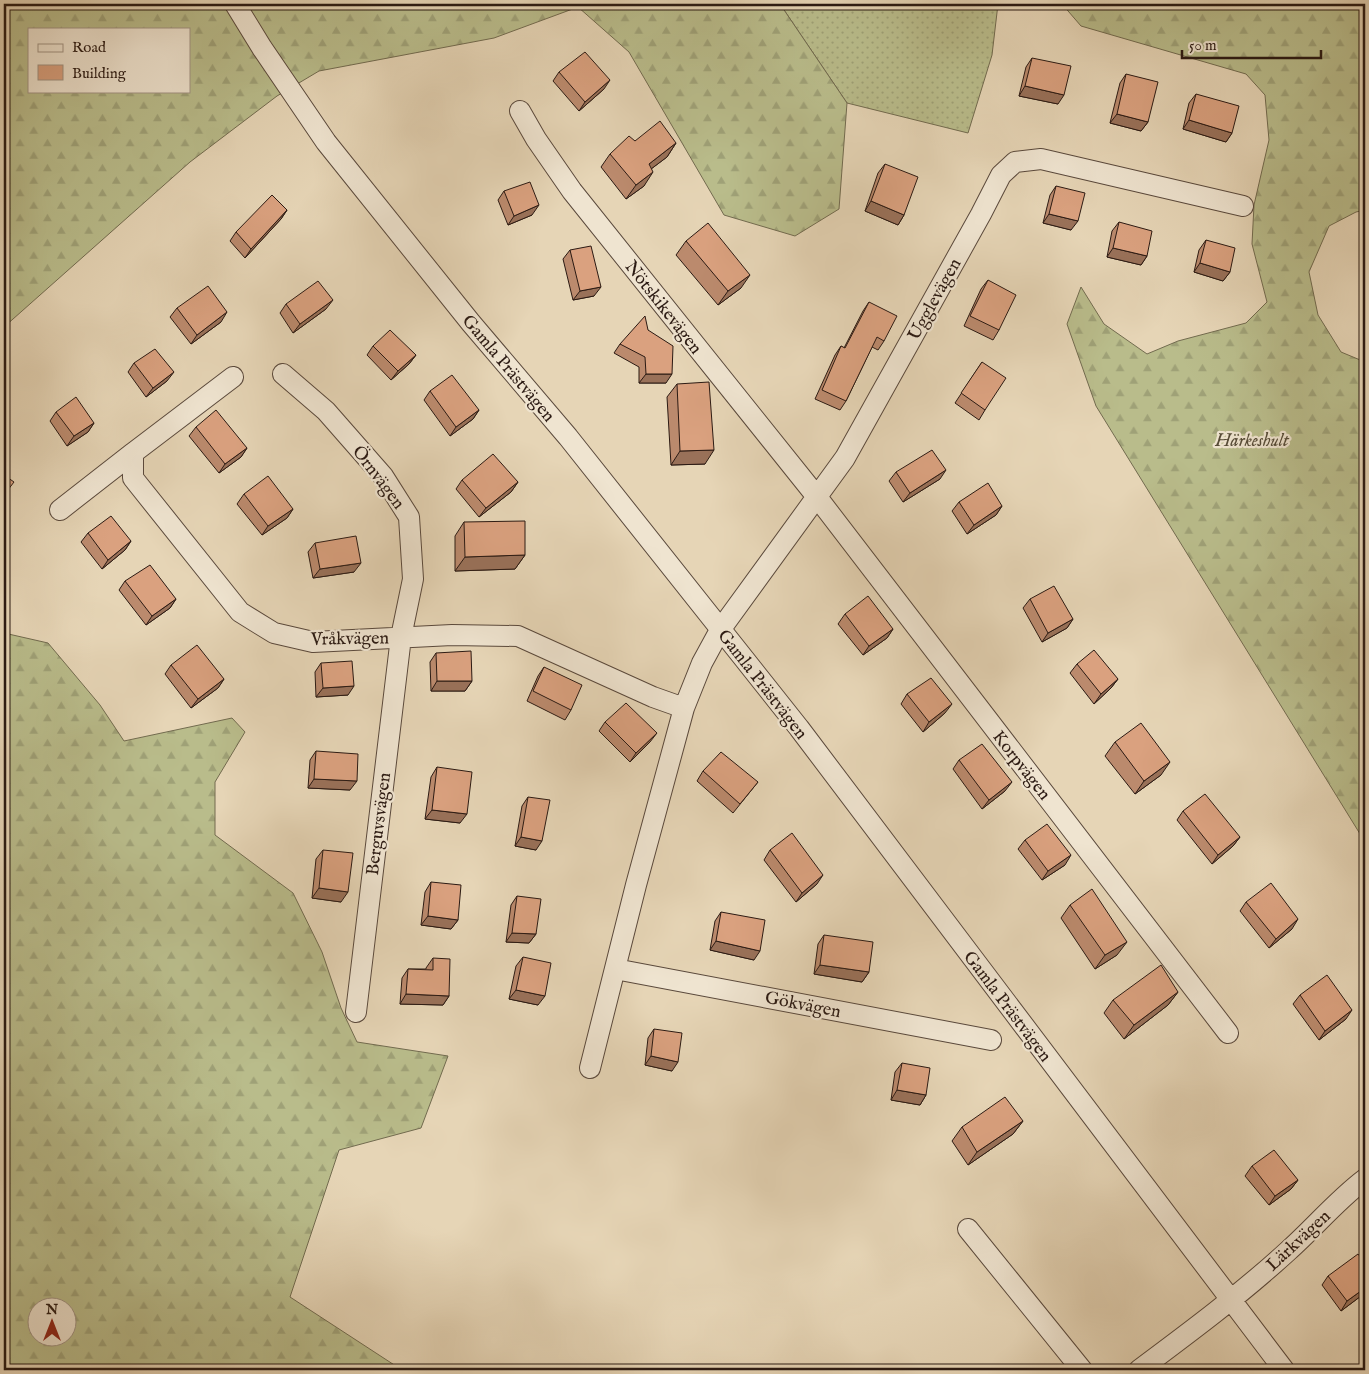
<svg xmlns="http://www.w3.org/2000/svg" width="1369" height="1374" font-family="'IM FELL English',serif">
<defs>
<pattern id="grass-dots" width="8" height="8" patternUnits="userSpaceOnUse" patternTransform="scale(1.25)"><rect width="8" height="8" fill="#b9bc8b"/><path d="M2 2h.1M6 6h.1" fill="none" stroke="#9fa177" stroke-width="1.8" stroke-linecap="round"/></pattern>
<pattern id="forest-firs" width="22" height="20" patternUnits="userSpaceOnUse" patternTransform="scale(1.25)"><rect width="22" height="20" fill="#b9bc8b"/><path d="M5 1l3.5 6h-7zM16 11l3.5 6h-7z" fill="#9fa177"/></pattern>
</defs>
<rect width="100%" height="100%" fill="#e6d5b6"/>
<filter id="stains"><feTurbulence type="fractalNoise" baseFrequency=".004" numOctaves="4"/><feColorMatrix values="0 0 0 0 .2 0 0 0 0 .09 0 0 0 0 .02 0 0 0 .5 -.17"/></filter>
<radialGradient id="worn" r=".72"><stop offset=".6" stop-color="#630" stop-opacity="0"/><stop offset="1" stop-color="#630" stop-opacity=".3"/></radialGradient>
<path fill="url(#grass-dots)" stroke="#726b4f" d="M780 4H998L992 55 968 133 847 103Z"/>
<path fill="url(#forest-firs)" stroke="#726b4f" fill-rule="evenodd" d="M4 4H780L847 103 839 209 795 236 724 215 629 52 578 7 494 38 319 71 277 96 190 162 4 327ZM29 29H189V91H29Z
M1062 4H1365V210L1356 212 1329 226 1309 272 1318 315 1341 352 1365 362V842L1096 406 1067 324 1081 287 1104 324 1147 354 1178 341 1246 323 1267 302 1252 244 1254 205 1269 140 1265 95 1246 74 1081 26Z
M4 633 48 643 100 705 124 741 232 718 245 732 215 782V835L293 893 322 952 341 1008 357 1042 448 1056 421 1128 339 1150 290 1297 402 1370H4ZM38 1306H68V1336H38Z"/>
<g fill="none" stroke-linecap="round" stroke-linejoin="round">
<g stroke="#5a493c" stroke-width="22">
<path id="minor" d="M235 4 262 48 326 142 471 323 568 437 799 728 1284 1370
M520 111 536 139 572 191 817 497 1228 1033
M283 374 326 411 383 476 409 517 413 579 401 637 356 1012
M233 377 133 453V478L240 612 274 633 313 642 452 635 518 636 653 697 684 708
M60 510 133 453
M615 969 991 1040
M590 1068 636 885 684 708 702 663 720 630 845 458 981 214 1001 175 1015 162 1041 159 1243 206
M968 1229 1082 1370
M1139 1370C1190 1332 1241 1294 1288 1251 1314 1228 1337 1200 1365 1179"/>
</g>
<use href="#minor" stroke="#efe4d0" stroke-width="20"/>
</g>
<path fill="#bb8a6d" stroke="#2b1a13" d="M1032 58 1058 104 1019 96 1026 67Z
M559 72 604 89 579 111 553 81Z
M1126 74 1148 122 1141 131 1110 123 1120 83Z
M1196 94 1232 133 1226 142 1183 129 1189 103Z
M635 141 676 143 667 157 651 169 644 186 626 199 601 167 610 154Z
M885 164 904 215 898 225 865 211 878 173Z
M1056 186 1071 230 1043 223 1050 195Z
M504 191 532 215 508 225 498 200Z
M287 210 281 219 245 258 230 241 236 232Z
M1119 222 1147 256 1141 265 1107 257 1112 231Z
M1206 240 1230 272 1223 281 1194 272 1199 250Z
M686 241 741 288 718 305 676 255Z
M570 250 594 296 573 300 563 259Z
M988 280 999 330 993 340 964 326 981 289Z
M869 302 884 341 878 350 872 347 846 401 840 410 815 399 835 355 841 346 844 348 863 311Z
M286 304 326 309 293 333 280 313Z
M177 308 221 322 191 344 170 317Z
M648 330 666 383H639V367L614 353 620 344Z
M373 346 416 355 409 364 391 380 367 355Z
M982 362 985 410 979 420 955 403Z
M134 363 167 381 146 397 128 372Z
M677 384 705 464 671 465 667 397Z
M430 391 479 410 473 419 450 436 424 400Z
M56 412 94 423 88 432 67 446 50 421Z
M196 427 247 448 241 457 219 473 189 436Z
M896 472 940 479 903 502 889 481Z
M462 480 518 482 511 492 479 517 456 489Z
M244 494 293 509 287 518 262 535 237 504Z
M959 502 1002 506 996 515 967 534 952 511Z
M464 522 525 555 515 569 455 571V536Z
M88 533 131 541 125 550 102 569 81 542Z
M315 543 354 572 313 578 308 552Z
M125 581 176 599 170 608 146 625 119 590Z
M1030 599 1073 619 1067 628 1042 642 1023 608Z
M845 614 893 629 887 638 863 655 838 624Z
M436 653 472 681 465 691H431L430 662Z
M321 663 348 695 316 697 315 672Z
M1077 664 1118 679 1111 688 1094 704 1070 673Z
M171 665 224 679 218 688 191 708 165 674Z
M544 667 571 710 565 720 527 701 538 676Z
M907 694 945 713 923 732 901 704Z
M605 722 650 742 630 762 599 731Z
M1115 742 1161 775 1135 794 1105 756Z
M316 751 350 790 308 788 310 760Z
M959 760 1005 791 982 809 953 769Z
M437 767 460 823 425 819 431 777Z
M703 771 758 782 733 813 697 781Z
M528 797 536 850 515 846 522 806Z
M1183 811 1240 837 1233 846 1212 864 1177 820Z
M1025 840 1065 865 1042 880 1018 849Z
M323 850 341 902 312 898 316 859Z
M770 850 817 884 796 902 764 860Z
M431 882 458 920 451 929 421 925 425 892Z
M517 896 536 934 529 943 506 942 511 905Z
M1246 902 1292 929 1269 948 1240 911Z
M1070 905 1117 955 1095 969 1061 918Z
M721 912 754 960 710 950 715 921Z
M824 935 869 972 862 982 814 974 818 944Z
M523 957 538 1005 509 999 516 966Z
M433 958 449 996 443 1005 400 1004 402 978 408 969H426V968Z
M1178 992 1168 1005 1124 1039 1104 1013 1113 1000Z
M1300 995 1346 1019 1319 1040 1293 1004Z
M654 1029 672 1071 645 1065 648 1038Z
M902 1063 926 1095 920 1105 891 1100 895 1072Z
M1023 1121 1013 1134 968 1165 952 1141 962 1127Z
M1252 1166 1298 1180 1291 1189 1269 1205 1245 1176Z
M1328 1276 1365 1293 1341 1311 1322 1285Z"/>
<path fill="#997159" stroke="#2b1a13" d="M610 80 604 89 579 111 585 102Z
M1025 86 1064 95 1058 104 1019 96Z
M1117 114 1148 122 1141 131 1110 123Z
M1189 120 1232 133 1226 142 1183 129Z
M676 143 667 157 639 178 649 164Z
M653 172 644 186 626 199 636 185Z
M871 201 904 215 898 225 865 211Z
M539 205 532 215 508 225 514 216Z
M287 210 281 219 245 258 251 249Z
M1049 214 1078 221 1071 230 1043 223Z
M1113 248 1147 256 1141 265 1107 257Z
M1200 263 1230 272 1223 281 1194 272Z
M750 275 741 288 718 305 728 291Z
M601 287 594 296 573 300 580 291Z
M333 300 326 309 293 333 300 324Z
M227 312 221 322 191 344 197 335Z
M416 355 409 364 391 380 398 371Z
M174 372 167 381 146 397 153 388Z
M646 374H672L666 383H639Z
M479 410 473 419 450 436 456 427Z
M94 423 88 432 67 446 74 436Z
M247 448 241 457 219 473 225 464Z
M714 450 705 464 671 465 680 451Z
M946 470 940 479 903 502 910 493Z
M518 482 511 492 479 517 486 508Z
M1002 506 996 515 967 534 974 525Z
M293 509 287 518 262 535 268 526Z
M131 541 125 550 102 569 108 560Z
M525 555 515 569 455 571 465 557Z
M361 563 354 572 313 578 320 569Z
M176 599 170 608 146 625 152 616Z
M1073 619 1067 628 1042 642 1048 633Z
M893 629 887 638 863 655 869 646Z
M224 679 218 688 191 708 198 699Z
M1118 679 1111 688 1094 704 1101 694Z
M437 681H472L465 691H431Z
M354 686 348 695 316 697 323 688Z
M952 704 945 713 923 732 929 722Z
M657 733 650 742 630 762 636 753Z
M1170 762 1161 775 1135 794 1144 781Z
M314 779 357 781 350 790 308 788Z
M1012 782 1005 791 982 809 989 800Z
M432 810 467 814 460 823 425 819Z
M521 837 542 841 536 850 515 846Z
M1240 837 1233 846 1212 864 1218 855Z
M1071 855 1065 865 1042 880 1048 871Z
M823 875 817 884 796 902 802 893Z
M319 888 348 892 341 902 312 898Z
M428 916 458 920 451 929 421 925Z
M1298 919 1292 929 1269 948 1276 939Z
M512 933 536 934 529 943 506 942Z
M716 941 760 951 754 960 710 950Z
M1127 942 1117 955 1095 969 1105 955Z
M820 965 869 972 862 982 814 974Z
M516 990 545 996 538 1005 509 999Z
M1178 992 1168 1005 1124 1039 1134 1025Z
M406 994 449 996 443 1005 400 1004Z
M1352 1010 1346 1019 1319 1040 1325 1031Z
M651 1056 678 1062 672 1071 645 1065Z
M897 1090 926 1095 920 1105 891 1100Z
M1023 1121 1013 1134 968 1165 977 1152Z
M1298 1180 1291 1189 1269 1205 1275 1196Z
M1365 1288V1293L1341 1311 1347 1301Z"/>
<path fill="#daa17f" stroke="#2b1a13" d="M585 52 610 80 585 102 559 72Z
M1032 58 1071 66 1064 95 1025 86Z
M1126 74 1158 82 1148 122 1117 114Z
M1196 94 1239 106 1232 133 1189 120Z
M660 121 676 143 649 164 653 172 636 185 610 154 629 136 635 141Z
M885 164 918 177 904 215 871 201Z
M530 182 539 205 514 216 504 191Z
M1056 186 1085 193 1078 221 1049 214Z
M272 195 287 210 251 249 236 232Z
M1119 222 1152 231 1147 256 1113 248Z
M708 223 750 275 728 291 686 241Z
M1206 240 1235 248 1230 272 1200 263Z
M591 246 601 287 580 291 570 250Z
M988 280 1016 295 999 330 970 316Z
M318 281 333 300 300 324 286 304Z
M208 286 227 312 197 335 177 308Z
M869 302 897 316 884 341 877 337 846 401 822 390 841 346 845 348Z
M645 316 648 330 673 346 672 374H646L645 357 620 344Z
M390 330 416 355 398 371 373 346Z
M155 349 174 372 153 388 134 363Z
M982 362 1006 378 985 410 961 393Z
M452 375 479 410 456 427 430 391Z
M709 382 714 450 680 451 677 384Z
M76 397 94 423 74 436 56 412Z
M216 410 247 448 225 464 196 427Z
M932 450 946 470 910 493 896 472Z
M493 454 518 482 486 508 462 480Z
M4 475 14 482 4 495Z
M268 476 293 509 268 526 244 494Z
M988 483 1002 506 974 525 959 502Z
M111 516 131 541 108 560 88 533Z
M525 521V555L465 557 464 522Z
M356 536 361 563 320 569 315 543Z
M150 565 176 599 152 616 125 581Z
M1054 586 1073 619 1048 633 1030 599Z
M868 596 893 629 869 646 845 614Z
M197 645 224 679 198 699 171 665Z
M1094 650 1118 679 1101 694 1077 664Z
M471 651 472 681H437L436 653Z
M352 661 354 686 323 688 321 663Z
M544 667 582 685 571 710 533 691Z
M931 678 952 704 929 722 907 694Z
M626 703 657 733 636 753 605 722Z
M1141 723 1170 762 1144 781 1115 742Z
M982 744 1012 782 989 800 959 760Z
M316 751 358 754 357 781 314 779Z
M721 752 758 782 740 804 703 771Z
M437 767 472 772 467 814 432 810Z
M1205 794 1240 837 1218 855 1183 811Z
M528 797 550 800 542 841 521 837Z
M1047 824 1071 855 1048 871 1025 840Z
M792 833 823 875 802 893 770 850Z
M323 850 353 853 348 892 319 888Z
M431 882 461 885 458 920 428 916Z
M1271 883 1298 919 1276 939 1246 902Z
M1092 889 1127 942 1105 955 1070 905Z
M517 896 541 899 536 934 512 933Z
M721 912 765 920 760 951 716 941Z
M824 935 873 942 869 972 820 965Z
M523 957 551 963 545 996 516 990Z
M433 958 450 959 449 996 406 994 408 969 433 970Z
M1161 965 1178 992 1134 1025 1113 1000Z
M1327 975 1352 1010 1325 1031 1300 995Z
M654 1029 682 1033 678 1062 651 1056Z
M902 1063 930 1068 926 1095 897 1090Z
M1005 1097 1023 1121 977 1152 962 1127Z
M1274 1150 1298 1180 1275 1196 1252 1166Z
M1358 1254 1365 1263V1288L1347 1301 1328 1276Z"/>
<g text-anchor="middle" stroke-width="4.5" stroke-linejoin="round" paint-order="stroke">
<g font-size="18" fill="#2b1a13" stroke="#efe4d0">
<text transform="translate(934 299) rotate(-61)" y="6">Ugglevägen</text>
<text transform="translate(664 307) rotate(52)" y="6">Nötskikevägen</text>
<text transform="translate(509 368) rotate(50)" y="6">Gamla Prästvägen</text>
<text transform="translate(379 477) rotate(53)" y="6">Örnvägen</text>
<text transform="translate(350 638) rotate(-1)" y="6">Vråkvägen</text>
<text transform="translate(763 684) rotate(52)" y="6">Gamla Prästvägen</text>
<text transform="translate(1022 765) rotate(52)" y="6">Korpvägen</text>
<text transform="translate(378 824) rotate(-83)" y="6">Berguvsvägen</text>
<text transform="translate(803 1004) rotate(11)" y="6">Gökvägen</text>
<text transform="translate(1008 1006) rotate(53)" y="6">Gamla Prästvägen</text>
<text transform="translate(1298 1240) rotate(-43)" y="6">Lärkvägen</text>
</g>
<g font-size="18" font-style="italic" fill="#564b37" stroke="#efe4d0">
<text x="1252" y="446">Härkeshult</text>
</g>
</g>
<rect width="1369" height="1374" fill="none" stroke="#e6d5b6" stroke-width="20"/>
<rect x="5" y="5" width="1359" height="1364" fill="none" stroke="#2b1a13" stroke-width="2.5"/>
<rect x="10" y="10" width="1349" height="1354" fill="none" stroke="#2b1a13"/>
<rect x="28" y="28" width="162" height="65" fill="#efe4d0" stroke="#a19384"/>
<rect x="38" y="44" width="25" height="8" fill="#efe4d0" stroke="#a19384"/>
<text x="72" y="52" font-size="15" fill="#2b1a13">Road</text>
<rect x="38" y="65" width="25" height="15" fill="#daa17f" stroke="#a19384"/>
<text x="72" y="78" font-size="15" fill="#2b1a13">Building</text>
<g transform="translate(52 1322)"><circle r="24" fill="#efe4d0" stroke="#a19384"/>
<path d="M0-4L9 19L0 12L-9 19Z" fill="#8f2418"/>
<text y="-8" font-size="14" font-weight="bold" text-anchor="middle" fill="#2b1a13">N</text>
</g>
<path d="M1182 50v8h139v-8" fill="none" stroke="#2b1a13" stroke-width="2.5"/>
<text x="1189" y="50" font-size="15" fill="#2b1a13" stroke="#efe4d0" stroke-width="4" paint-order="stroke">50 m</text>
<rect width="100%" height="100%" filter="url(#stains)"/>
<rect width="100%" height="100%" fill="url(#worn)"/>
</svg>
